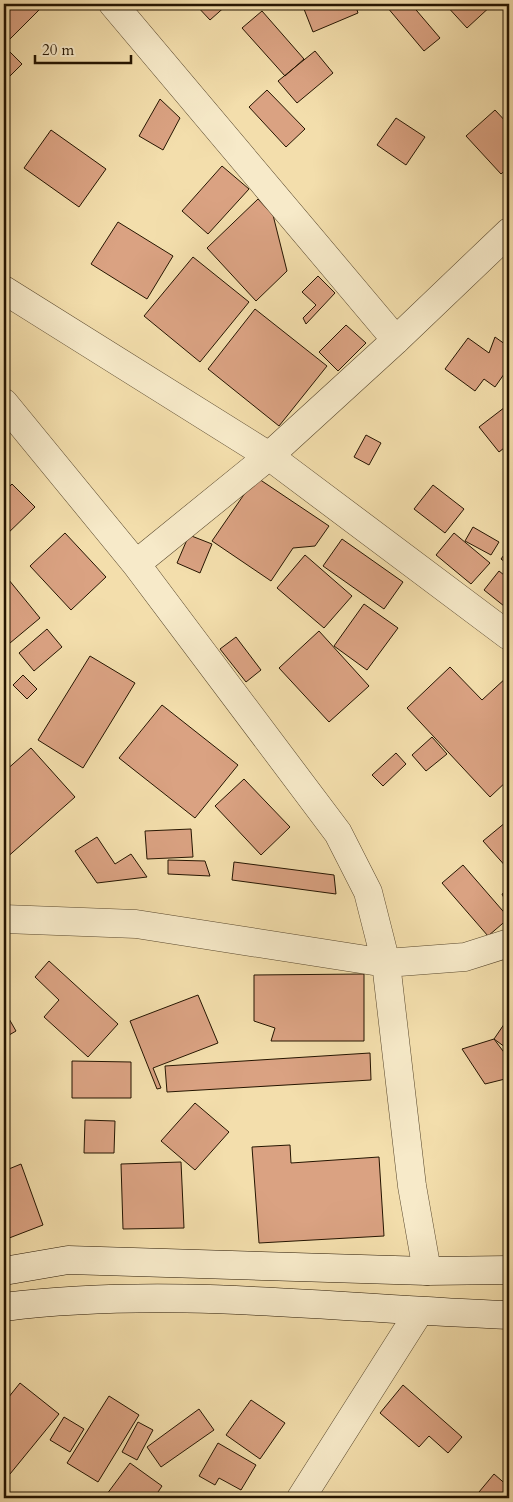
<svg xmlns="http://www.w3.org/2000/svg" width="513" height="1502" font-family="Cardo,serif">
<rect width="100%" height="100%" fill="#f3deac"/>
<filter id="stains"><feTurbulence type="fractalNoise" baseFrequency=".004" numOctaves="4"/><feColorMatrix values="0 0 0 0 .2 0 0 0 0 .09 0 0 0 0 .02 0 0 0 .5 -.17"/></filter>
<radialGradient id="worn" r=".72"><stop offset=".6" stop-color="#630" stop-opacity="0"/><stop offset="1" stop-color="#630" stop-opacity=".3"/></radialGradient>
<path fill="#daa282" stroke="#251501" d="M4 4H45L9 40 4 34Z
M195 4H228L210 20Z
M302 4H355L358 13 313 32Z
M391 4H411L440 38 424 51 387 7Z
M445 4H493L467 28Z
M262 11 304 59 285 76 242 28Z
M4 46 22 64 4 82Z
M315 51 333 73 297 103 278 81Z
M267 90 305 129 286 147 249 107Z
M160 99 180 118 163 150 139 136Z
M495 110 509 125V167L501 174 466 136Z
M396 118 425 137 406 165 377 145Z
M51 130 106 169 79 207 24 168Z
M222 166 249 189 208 234 182 211Z
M258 199 273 215 287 271 256 301 207 248Z
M118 222 173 256 147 299 91 264Z
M193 257 249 302 200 362 144 316Z
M318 276 335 293 306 324 303 318 316 305 302 292Z
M255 309 327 366 279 426 208 369Z
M346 325 366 343 338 371 319 352Z
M495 337 509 347V367L495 387 484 379 475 391 445 369 468 338 489 353Z
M509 404V444L499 452 479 427Z
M366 435 381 443 369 465 354 457Z
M256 477 329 526 315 546 293 548 271 581 212 541Z
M12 484 35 507 4 537V492Z
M433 485 464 509 445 533 414 509Z
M473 527 499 542 491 555 465 541Z
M65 533 106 577 71 610 30 566Z
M454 533 490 563 471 584 436 555Z
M189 535 212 544 200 573 177 563Z
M342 539 403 582 384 609 323 566Z
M509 548V565L501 559Z
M305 555 352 596 324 628 277 588Z
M499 571 509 579V610L484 590Z
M4 574 40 618 4 648Z
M364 604 398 628 367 670 334 646Z
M47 629 62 647 34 671 19 653Z
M319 631 369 686 329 722 279 668Z
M236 637 261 670 246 682 220 649Z
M90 656 135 683 83 768 38 740Z
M450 667 482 700 507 677 509 679V779L490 797 407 708Z
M23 675 37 689 27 699 13 685Z
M162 705 238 765 195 818 119 758Z
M432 737 447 754 426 771 412 755Z
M31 748 75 797 4 860V772Z
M396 753 406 764 383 786 372 775Z
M244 779 290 827 261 855 215 806Z
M506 822 509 826 508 869 483 841Z
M191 829 193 857 147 859 145 831Z
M97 837 115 864 131 854 147 877 97 883 75 851Z
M168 860 205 861 210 876 168 874Z
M234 862 334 875 336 894 232 880Z
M463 865 509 918 488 936 442 883Z
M509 890V908L502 894Z
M49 961 118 1024 88 1057 44 1017 59 1000 35 977Z
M364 974V1041H271L275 1028 254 1021V975Z
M198 995 218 1043 153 1068 161 1088 157 1089 130 1021Z
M4 1010 16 1031 4 1038Z
M509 1017V1050L494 1039Z
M494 1039 509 1059V1078L485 1084 462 1049Z
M370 1053 371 1080 167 1092 165 1066Z
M72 1061 131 1062V1098H72Z
M195 1103 229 1132 195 1170 161 1141Z
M85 1120 115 1121 114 1153H84Z
M290 1145 291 1163 379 1157 384 1236 259 1243 252 1147Z
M181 1162 184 1228 123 1229 121 1164Z
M21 1164 43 1225 4 1240V1171Z
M20 1383 59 1414 10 1474 4 1468V1403Z
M403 1385 462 1437 448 1453 429 1436 419 1447 380 1413Z
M109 1396 139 1415 98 1482 67 1463Z
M251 1400 285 1423 260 1459 226 1435Z
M199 1409 214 1430 161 1467 147 1447Z
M64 1417 84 1429 70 1452 50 1440Z
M138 1422 153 1430 137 1460 122 1452Z
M218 1443 256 1465 241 1490 219 1478 215 1485 199 1476Z
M130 1463 162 1486 154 1498H104Z
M494 1474 509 1487V1498H474Z"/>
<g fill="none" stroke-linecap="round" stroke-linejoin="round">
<g stroke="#58472c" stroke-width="29">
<path id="street" d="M113 4 396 340
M4 290 269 456 509 636
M4 403 136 564 338 833 368 892 386 963 412 1186 427 1271
M136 564 269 456 396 340 509 232
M4 919 136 924 386 963 465 957 509 943
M301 1498 419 1312"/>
</g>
<g stroke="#251501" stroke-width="29">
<path id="secondary" d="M4 1271 68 1260 427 1271 509 1270
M4 1307C172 1286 341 1309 509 1315"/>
</g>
<use href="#street" stroke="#f7eac9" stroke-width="28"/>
<use href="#secondary" stroke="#f7eac9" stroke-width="28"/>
</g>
<rect width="513" height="1502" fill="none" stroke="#f3deac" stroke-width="20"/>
<rect x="5" y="5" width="503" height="1492" fill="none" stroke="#251501" stroke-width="2.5"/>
<rect x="10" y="10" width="493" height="1482" fill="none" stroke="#251501"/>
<path d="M35 55v8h96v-8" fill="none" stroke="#251501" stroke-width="2.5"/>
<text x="42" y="55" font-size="15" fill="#251501" stroke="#f7eac9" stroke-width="4" paint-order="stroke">20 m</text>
<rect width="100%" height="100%" filter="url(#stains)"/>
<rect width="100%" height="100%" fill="url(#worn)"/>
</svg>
